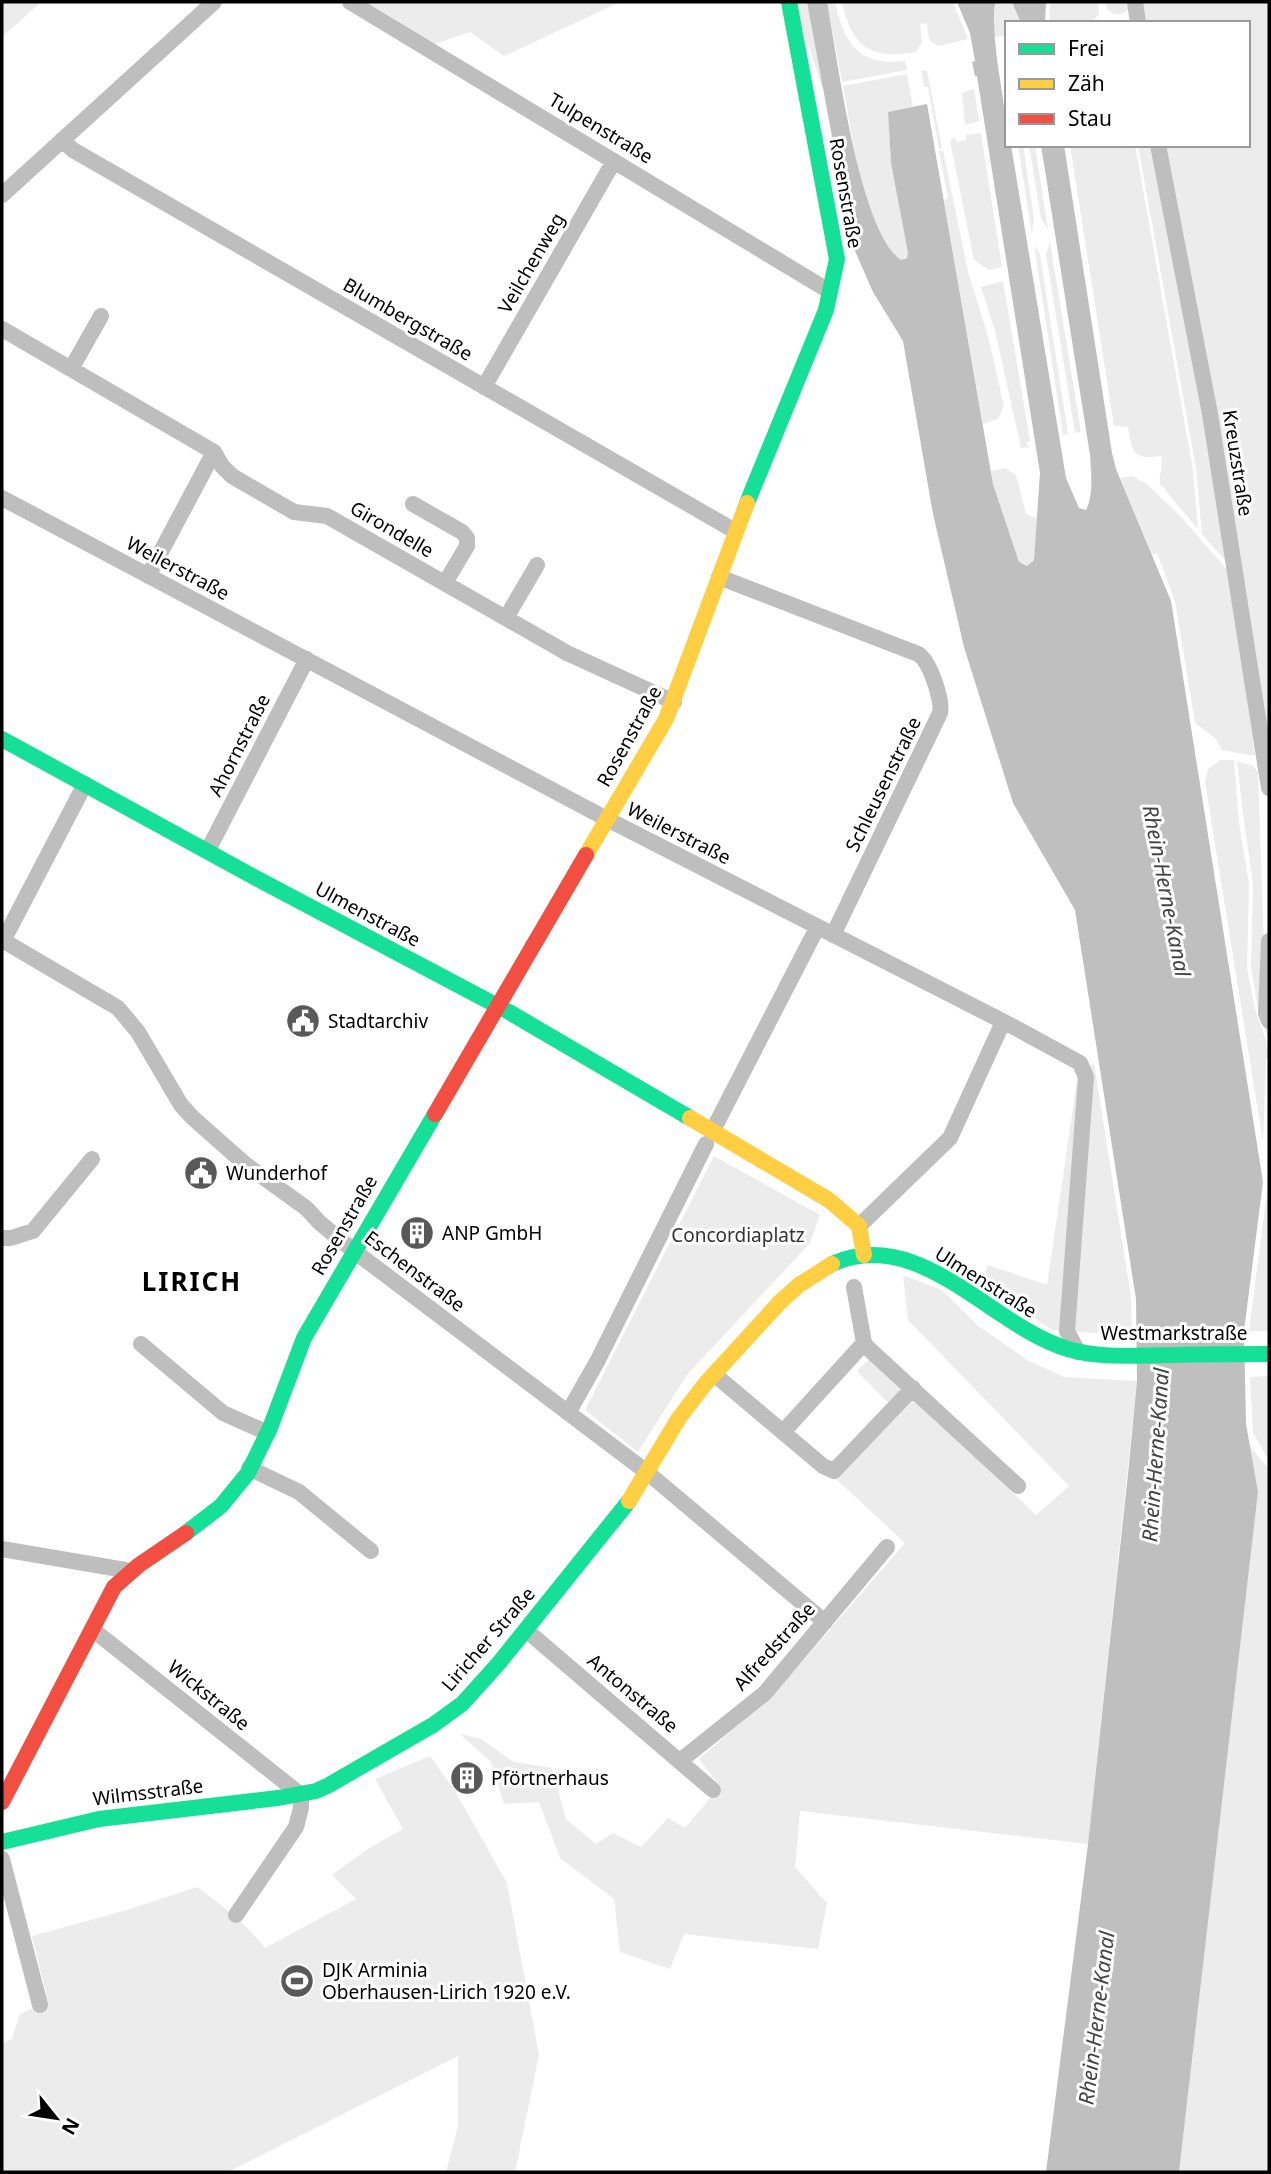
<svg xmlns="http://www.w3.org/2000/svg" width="1271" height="2174" font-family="'Noto Sans',sans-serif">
<rect width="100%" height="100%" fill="#fff"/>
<path fill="#ececec" d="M2 2H41L2 37Z
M366 2H620L504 56 470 32 426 47 362 9Z
M794 2H807L824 87H822Z
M827 2H835C845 44 857 66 905 61L907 70 842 82Z
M842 2H953L968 39 939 46C927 43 928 33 927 23L920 24 922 42 916 52C870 60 852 47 842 2Z
M995 2H1012L1021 23H1008L1006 19 1007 35 994 38Z
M1050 2H1098L1099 14 1093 21 1049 23Z
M1105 2H1128L1129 9C1122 16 1114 16 1107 9Z
M1139 2H1269V753L1162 145H1248V23H1142Z
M927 70 942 148 939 149 928 87H924L921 71Z
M907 74 913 107 888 113 891 163 908 253 907 257 901 260C863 235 852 130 843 86Z
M974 89 979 121 965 125 962 93Z
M981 133 1002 267 989 270 974 260 950 141 955 137 956 142 966 140V135Z
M1018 145H1023L1034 219 1032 234Z
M1029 145H1035L1048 230 1041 218Z
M1070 145H1135L1193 470 1198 529 1160 484C1158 474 1164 467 1161 456 1133 460 1132 452 1128 427L1114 426Z
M1138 145H1156L1227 558 1225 560 1202 534 1196 469Z
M943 150 968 272 988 336 1004 406 998 419 983 424 944 200 948 198 939 151Z
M1050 242 1081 432 1075 433 1046 254Z
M1034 244 1040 255 1068 434 1063 435Z
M1003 281 1030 441 1026 443 1029 447 1021 448 995 331 981 287Z
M1005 468 1016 475 1026 514 1038 519 1034 560 1027 566 1019 562 993 484 991 471Z
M1132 476 1147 484 1181 517 1230 573 1255 756 1222 750 1215 738 1195 723 1175 601 1157 553 1152 555 1120 478Z
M1220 760H1234L1239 823 1249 884 1247 968 1255 1009 1266 1040 1268 1055 1266 1060 1263 1142 1205 782 1208 769Z
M1237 761 1253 766 1258 772 1267 1036 1258 1008 1251 968 1253 884 1244 821Z
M1094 1063 1131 1297 1132 1332 1093 1333 1052 1330 981 1282 988 1265 1047 1285 1078 1074Z
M1269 1095V1331H1249L1267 1192Z
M714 1156 820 1215 810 1243 687 1375 638 1452 585 1410Z
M903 1275 942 1290 977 1325 1029 1361 1064 1377 1137 1381 1088 1844 800 1811 795 1867 827 1903 818 1949 684 1934 670 1969 620 1952 614 1899 560 1858 539 1802 504 1804 491 1762 460 1734 481 1739 514 1762 552 1768 566 1819 596 1844 613 1833 641 1847 668 1818 685 1828 720 1786 699 1759 781 1686 905 1543 834 1477 894 1409 857 1371 871 1357 1036 1515 1069 1486 908 1320Z
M1269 1376V1461L1253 1433 1250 1377Z
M1248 1444 1269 1469V2172H1179L1258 1492Z
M430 1756 455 1791 507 1883 539 2055 515 2172H446L458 2126V2056L228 2172H2V2043L12 2039 20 2014 40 2005 46 1993 32 1936 127 1910 197 1887C225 1908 243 1921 265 1948L356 1899 332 1875 369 1848 403 1829 375 1779Z"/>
<path fill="#bfbfbf" d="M807 2H827C837 55 859 232 901 260L907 258 908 253 891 163 888 112 927 104 993 484 1019 562 1027 566 1034 560 1040 473 977 76H975L972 62 975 61 970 33 957 2H995C990 50 1007 97 1007 145H1011L1066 478 1079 508 1086 510C1094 494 1091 472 1090 455L1041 145H1064L1112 453 1116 469 1171 601 1263 1182 1244 1331 1246 1424 1258 1492 1179 2172H1046L1088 1844 1128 1474 1137 1381 1136 1299 1075 910 1013 803 964 647 933 514 903 341 873 292 852 244Z
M1012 2H1046L1045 23H1021Z"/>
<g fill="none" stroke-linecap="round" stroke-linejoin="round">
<path stroke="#bebebe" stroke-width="16" d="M350 2 829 291
M1135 2 1138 23
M62 140 73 150 735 531
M1158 145 1210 414 1269 788
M2 195 214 2
M2 329 214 452 222 466 232 476 294 512 327 516 567 653 674 702
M71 369 101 316
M484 387 614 161
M2 498 607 819 1012 1026 1080 1063 1086 1077 1067 1331 1078 1352
M413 504 462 532 467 538V546L445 583
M148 576 214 452
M719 577 918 654C930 661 943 701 940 713L833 935
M506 618 537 565
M208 850 307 659
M2 940 118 1008 138 1032 181 1105 193 1118 245 1164 306 1208 320 1223 354 1251 648 1473 825 1622
M3 941 85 784
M1269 941 1266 1013 1269 1021
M713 1130 817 928
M859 1226 950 1138 1003 1022
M2 1238H11L33 1231 92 1159
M854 1287 864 1343 869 1349 1018 1486
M141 1344 223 1413 268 1433
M714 1374 823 1466 834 1471 913 1388
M568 1413 598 1360 706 1144
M783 1432 864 1343
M249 1468 299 1492 371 1551
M2 1549 131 1571
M92 1629 301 1795V1808L296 1827 236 1915
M526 1630 713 1790
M680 1761 765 1693 887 1547
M2 1859 40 2005"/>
<path stroke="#16e098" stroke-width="16" d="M747 503 826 310 837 259 789 2
M2 739 254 877 509 1012 690 1118
M832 1264C919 1224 992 1327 1068 1349 1101 1359 1139 1355 1173 1355 1205 1354 1237 1354 1269 1354
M186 1533 221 1506 248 1473 270 1428 304 1338 435 1114
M2 1842 99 1819 278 1798 316 1791 329 1785 433 1725 462 1704 499 1663 629 1501"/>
<path stroke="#ffcf43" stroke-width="16" d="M586 855 666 719 747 503
M690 1118 829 1200 859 1226 864 1255
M629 1501 679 1418 705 1384 780 1302 799 1285 832 1264"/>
<path stroke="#f24e42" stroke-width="16" d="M435 1114 586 855
M2 1802 114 1587 139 1565 186 1533"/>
</g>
<defs>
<g id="civic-disc" transform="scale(1.75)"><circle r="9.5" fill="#595959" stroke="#fff"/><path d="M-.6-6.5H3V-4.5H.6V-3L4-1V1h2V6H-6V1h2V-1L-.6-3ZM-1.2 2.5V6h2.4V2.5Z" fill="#fff"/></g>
<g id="building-disc" transform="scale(1.75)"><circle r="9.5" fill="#595959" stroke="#fff"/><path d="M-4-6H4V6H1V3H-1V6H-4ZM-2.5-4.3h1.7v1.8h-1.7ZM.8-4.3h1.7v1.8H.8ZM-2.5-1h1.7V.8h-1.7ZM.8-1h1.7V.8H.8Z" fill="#fff"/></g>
<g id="stadium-disc" transform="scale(1.75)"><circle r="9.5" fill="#595959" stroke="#fff"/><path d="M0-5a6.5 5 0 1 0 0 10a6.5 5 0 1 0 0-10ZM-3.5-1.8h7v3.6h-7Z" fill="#fff"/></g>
</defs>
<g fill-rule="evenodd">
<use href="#civic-disc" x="303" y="1021"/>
<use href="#civic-disc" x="201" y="1173"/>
<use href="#building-disc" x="417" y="1233"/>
<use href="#building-disc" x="467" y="1778"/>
<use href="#stadium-disc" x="297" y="1981"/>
</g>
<g text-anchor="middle" stroke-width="6" stroke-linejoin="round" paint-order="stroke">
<g font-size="19" fill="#000" stroke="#fff">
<text transform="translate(601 128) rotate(31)" y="7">Tulpenstraße</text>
<text transform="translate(846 193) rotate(80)" y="7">Rosenstraße</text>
<text transform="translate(531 263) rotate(-60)" y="7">Veilchenweg</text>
<text transform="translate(408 319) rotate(30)" y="7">Blumbergstraße</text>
<text transform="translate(1238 463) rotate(81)" y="7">Kreuzstraße</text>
<text transform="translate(392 529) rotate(30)" y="7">Girondelle</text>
<text transform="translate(178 568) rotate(28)" y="7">Weilerstraße</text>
<text transform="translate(629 736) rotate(-61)" y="7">Rosenstraße</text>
<text transform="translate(239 745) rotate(-63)" y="7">Ahornstraße</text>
<text transform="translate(883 784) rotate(-64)" y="7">Schleusenstraße</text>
<text transform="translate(679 833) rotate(27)" y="7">Weilerstraße</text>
<text transform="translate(368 914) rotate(28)" y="7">Ulmenstraße</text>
<text transform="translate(344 1225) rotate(-60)" y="7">Rosenstraße</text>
<text transform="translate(415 1271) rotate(37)" y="7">Eschenstraße</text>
<text transform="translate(986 1282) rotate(32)" y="7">Ulmenstraße</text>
<text x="1174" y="1340">Westmarkstraße</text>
<text transform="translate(488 1639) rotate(-49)" y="7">Liricher Straße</text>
<text transform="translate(774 1646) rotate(-48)" y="7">Alfredstraße</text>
<text transform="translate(633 1693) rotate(40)" y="7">Antonstraße</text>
<text transform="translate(209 1695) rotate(39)" y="7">Wickstraße</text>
<text transform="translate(148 1792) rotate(-7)" y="7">Wilmsstraße</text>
</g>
<g font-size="19" fill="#000" stroke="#fff" text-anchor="start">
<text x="328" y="1028">Stadtarchiv</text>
<text x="226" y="1180">Wunderhof</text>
<text x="442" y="1240">ANP GmbH</text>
<text x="491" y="1785">Pförtnerhaus</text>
<text x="322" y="1977">DJK Arminia<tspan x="322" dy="22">Oberhausen-Lirich 1920 e.V.</tspan></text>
</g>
<g font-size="19" fill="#333" stroke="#fff">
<text x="738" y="1242">Concordiaplatz</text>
</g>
<g font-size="21" font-style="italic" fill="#444" stroke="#fff">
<text transform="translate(1166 891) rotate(79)" y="7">Rhein-Herne-Kanal</text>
<text transform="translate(1156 1455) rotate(-86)" y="7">Rhein-Herne-Kanal</text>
<text transform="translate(1097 2018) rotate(-83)" y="7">Rhein-Herne-Kanal</text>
</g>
<g font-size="26" font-weight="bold" letter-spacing="2" fill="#000" stroke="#fff">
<text x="192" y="1291">LIRICH</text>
</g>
</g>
<rect width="1271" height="2174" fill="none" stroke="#000000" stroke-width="7"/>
<rect x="1005" y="21" width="245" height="126" fill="#ffffff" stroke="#999999" stroke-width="2"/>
<rect x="1019" y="44" width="35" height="10" fill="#16e098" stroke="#999999" stroke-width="2"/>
<text x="1068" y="56" font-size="21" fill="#000000">Frei</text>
<rect x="1019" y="79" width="35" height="10" fill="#ffcf43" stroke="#999999" stroke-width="2"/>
<text x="1068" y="91" font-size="21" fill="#000000">Zäh</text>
<rect x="1019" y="114" width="35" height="10" fill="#f24e42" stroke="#999999" stroke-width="2"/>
<text x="1068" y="126" font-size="21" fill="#000000">Stau</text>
<g transform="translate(56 2118) rotate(120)" stroke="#ffffff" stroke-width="5" paint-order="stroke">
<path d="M0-5L12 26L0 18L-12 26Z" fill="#000000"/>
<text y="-10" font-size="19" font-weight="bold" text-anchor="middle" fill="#000000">N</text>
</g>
</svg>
